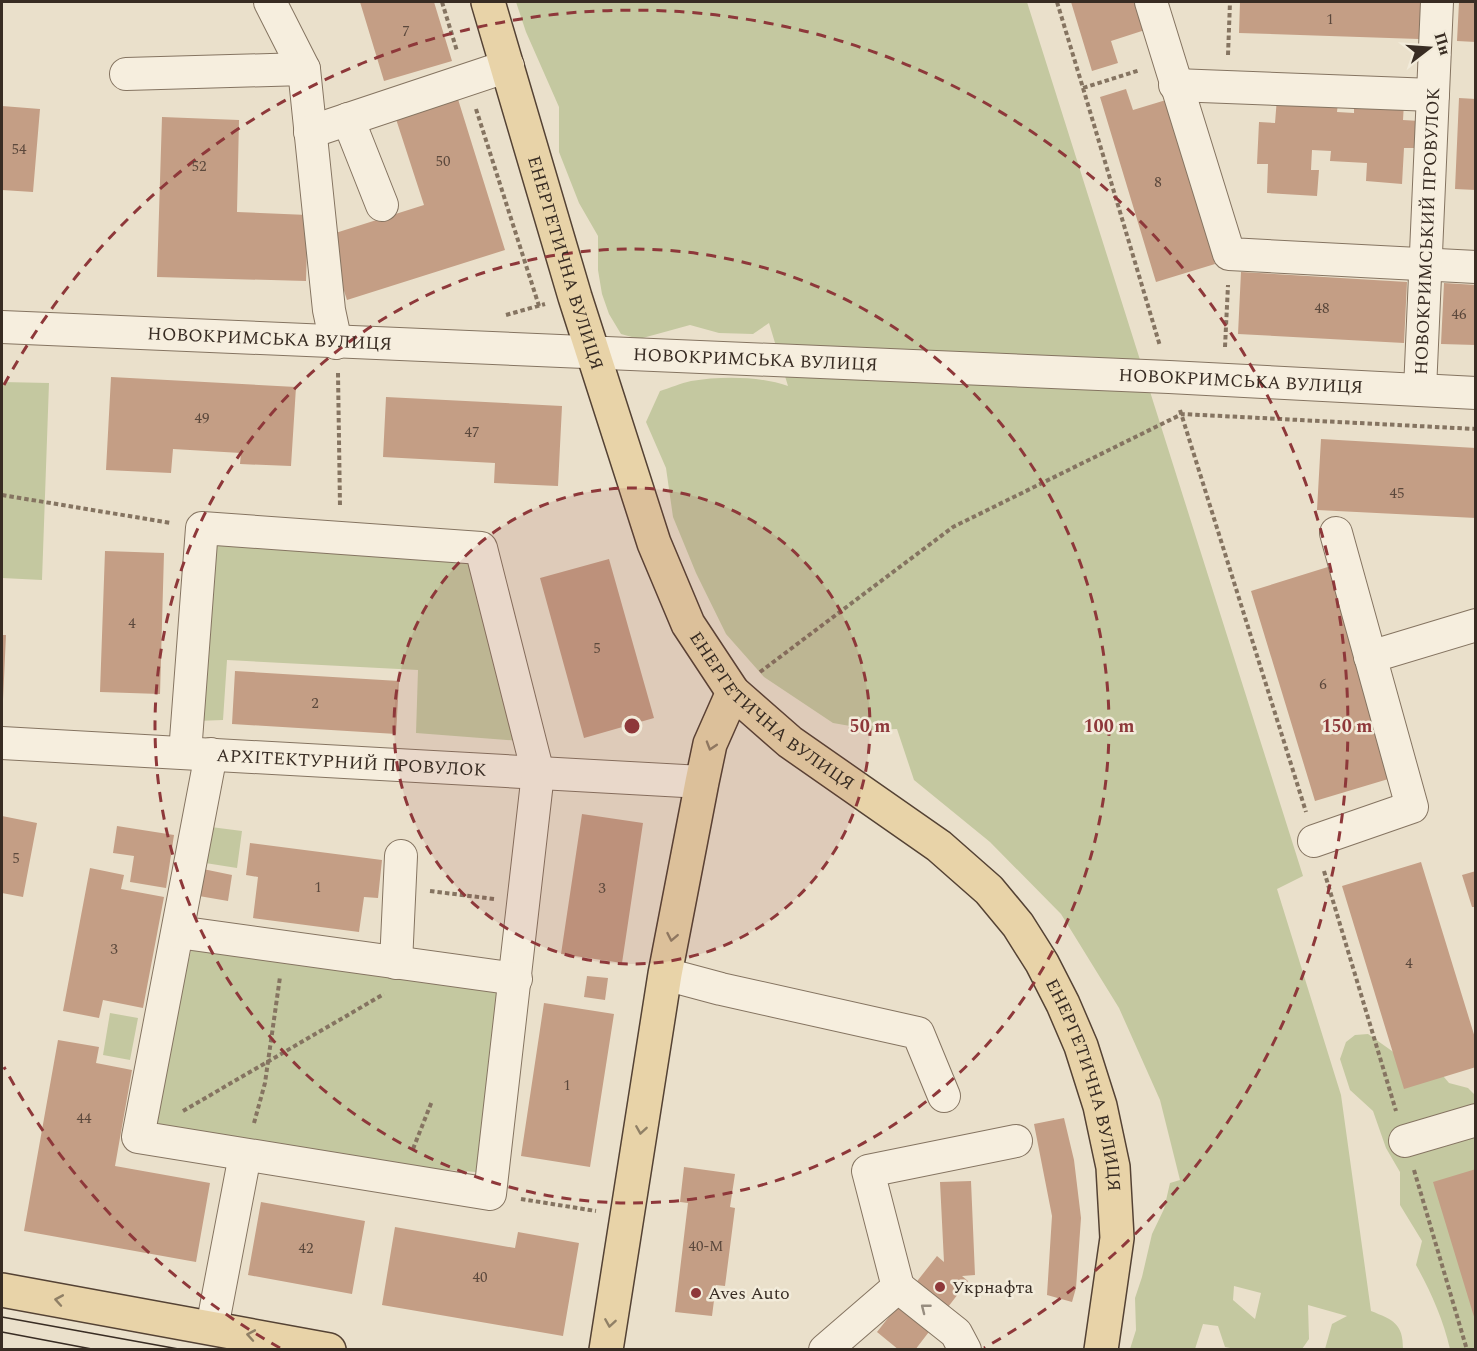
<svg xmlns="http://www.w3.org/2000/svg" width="1477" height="1351" font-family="Spectral,serif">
<rect width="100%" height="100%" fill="#eae0cb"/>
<path fill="#c4c8a0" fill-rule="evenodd" d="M516 2H1027L1303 876 1277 889 1341 1095 1371 1311C1393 1320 1403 1323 1403 1349H1325L1332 1324 1347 1316 1308 1305 1309 1339 1302 1349 1241 1350 1225 1347 1218 1326 1203 1324 1195 1349H1130L1136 1330 1135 1298 1142 1277 1152 1234 1164 1209 1170 1183 1180 1180 1160 1100 1119 1008 1061 914 990 842 914 780 897 729 873 730 833 723 764 677 726 634 696 573 673 517 666 468 646 422 660 391C670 388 681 383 691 381 721 376 759 376 788 386L769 323 753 334 719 333 690 325 639 339 621 334 609 314 602 294 598 270V236L579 203 559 152V107L526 32ZM1234 1286 1261 1293 1255 1319 1233 1300Z
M2 382 49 383 42 580 2 578Z
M212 538 471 557 521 741 416 733 418 670 227 660 223 720 196 721Z
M203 826 242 831 237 868 199 862Z
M192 948 497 989 476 1172 245 1155 138 1137Z
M110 1013 138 1018 130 1060 103 1055Z
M1368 1034 1399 1056 1434 1065 1449 1083 1468 1088 1475 1095V1349H1450C1443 1319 1431 1292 1416 1265L1422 1241 1400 1205V1172L1386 1148 1373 1111 1350 1090 1340 1059 1346 1042 1355 1035Z"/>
<path fill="#c49e85" d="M360 2H434L452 61 384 81Z
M1071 2H1136L1145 30 1111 41 1118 63 1092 71Z
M1240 2H1421L1419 39 1239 33Z
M1459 2H1476V42L1457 41Z
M1126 89 1133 110 1166 100 1215 264 1156 282 1100 97Z
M457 96 505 250 347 300 326 236 424 205 395 116Z
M1277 98 1338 102 1337 112 1354 113V100L1404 103 1403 120 1420 121 1418 148H1404L1402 184 1366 181 1367 163 1330 161 1331 151 1312 150 1311 170H1319L1317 196 1267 193 1268 164H1257L1259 122 1275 123Z
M1459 98 1476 99V190L1455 189Z
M2 106 40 109 33 192 2 190Z
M162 117 239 120 237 212 308 215 306 281 157 277Z
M1241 272 1407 282 1404 343 1238 334Z
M1444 283 1476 285V345L1441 344Z
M111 377 296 387 291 466 240 464 241 453 173 449 171 473 106 470Z
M386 397 562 406 558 486 494 483 495 463 383 457Z
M1321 439 1476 448V518L1317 510Z
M105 551 164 553 160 694 100 692Z
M609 559 654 718 584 738 540 578Z
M1331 566 1395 777 1315 801 1251 591Z
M2 635H6L3 700H2Z
M235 671 399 681 396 734 232 724Z
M582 814 643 823 622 963 561 954Z
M2 816 37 823 23 897 2 893Z
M117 826 174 835 166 888 130 882 134 856 113 853Z
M250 843 382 860 378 898 364 897 359 932 253 918 258 877 246 875Z
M1421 862 1476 1041V1067L1404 1089 1342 886Z
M90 868 124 875 121 889 164 897 143 1008 103 1000 99 1018 63 1011Z
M203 869 232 875 228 901 199 896Z
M1476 871V907H1472L1462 875Z
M587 976 608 978 605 1000 584 997Z
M544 1003 614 1014 590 1167 521 1156Z
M58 1040 99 1047 96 1063 132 1070 115 1166 210 1183 196 1262 24 1231Z
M1064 1118 1074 1160 1081 1218 1076 1288 1072 1302 1047 1295 1052 1216 1034 1124Z
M684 1167 735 1174 730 1207 735 1208 725 1286 716 1285 712 1316 675 1312 688 1203 680 1202Z
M1476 1169V1320H1475L1433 1182Z
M971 1181 975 1275 962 1276 968 1281 915 1350H899L877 1332 937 1256 944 1262 940 1182Z
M261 1202 365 1221 352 1294 248 1275Z
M395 1227 515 1248 518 1232 579 1243 563 1336 382 1305Z"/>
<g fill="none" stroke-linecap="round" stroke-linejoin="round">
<g stroke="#857461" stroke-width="34">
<g id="minor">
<path d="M270 2 304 69"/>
<path d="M1151 2 1229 254 1476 267"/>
<path d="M126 74 304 69 329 310 336 343"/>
<path d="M1175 85 1433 95"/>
<path d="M348 119 382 205"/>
<path d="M310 132 508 66"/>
<path id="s1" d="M2 327 1169 377 1476 393"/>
<path id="s2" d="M1420 390 1437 2"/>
<path d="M1370 657 1476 625"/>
<path id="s3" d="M2 743 702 782"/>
<path d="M185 753 202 528 481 548 538 773 490 1194 138 1137 211 754"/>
<path d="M1314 841 1412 807 1336 533"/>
<path d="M178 932 516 979"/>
<path d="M396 963 401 856"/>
<path d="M665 974 721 989 918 1033 944 1096"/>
<path d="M1405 1141 1476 1120"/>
<path d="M898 1287 868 1171 1016 1141"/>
<path d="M212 1328 245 1155"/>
<path d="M825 1350 898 1287 956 1333 965 1350"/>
</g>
</g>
<g stroke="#544234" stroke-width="36">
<g id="major">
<path id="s4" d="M488 2 575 297 654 543 688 624 733 692 790 742 939 846 989 890 1018 925 1042 963 1063 1004 1081 1046 1100 1106 1113 1167 1117 1238 1101 1350"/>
<path d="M2 1290 329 1350"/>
<path d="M606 1350 665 974 702 782 710 744 733 692"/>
</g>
</g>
<path stroke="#857461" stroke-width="4" stroke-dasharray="4.5 3" stroke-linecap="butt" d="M442 2 457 51
M1057 2 1083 88 1140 70
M1228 55 1230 2
M1083 88 1160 346
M476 109 539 306
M506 315 545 304
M1225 347 1228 285
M338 373 340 507
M1180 410 1306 812
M2 495 171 523
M760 672 953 527 1182 414 1476 429
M1324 871 1396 1111
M430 891 494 899
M183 1111 384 994
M254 1123 265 1083 280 977
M413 1149 432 1101
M1414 1170 1467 1350
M521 1199 596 1211"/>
<use href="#minor" stroke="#f6eede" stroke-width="32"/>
<use href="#major" stroke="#e8d3a8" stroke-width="33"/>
<path stroke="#382c23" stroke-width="1.5" d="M2 1317 184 1350
M2 1332 97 1350"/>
</g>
<defs><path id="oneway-chevron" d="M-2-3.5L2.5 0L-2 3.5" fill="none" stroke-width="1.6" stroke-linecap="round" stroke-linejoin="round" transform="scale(1.5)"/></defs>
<g stroke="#908066">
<use href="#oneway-chevron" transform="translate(711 746) rotate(107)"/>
<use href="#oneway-chevron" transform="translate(672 937) rotate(101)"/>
<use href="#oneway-chevron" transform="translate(641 1130) rotate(99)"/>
<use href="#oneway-chevron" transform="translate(59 1300) rotate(-170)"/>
<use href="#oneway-chevron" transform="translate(610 1323) rotate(99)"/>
<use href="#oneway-chevron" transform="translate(251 1335) rotate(-170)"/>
</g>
<use stroke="#978d80" href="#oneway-chevron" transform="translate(925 1308) rotate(-142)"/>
<circle cx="632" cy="726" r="238" fill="#8e383a" fill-opacity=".12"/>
<g fill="none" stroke="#8e383a" stroke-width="3" stroke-dasharray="10 8">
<circle cx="632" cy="726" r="238"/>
<circle cx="632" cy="726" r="477"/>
<path d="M280 1348A715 715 0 0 1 4 1067M4 385A715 715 0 1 1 984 1348"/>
</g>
<g fill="#8e383a" stroke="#f2ebda" stroke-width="2">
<circle cx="940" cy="1287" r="6"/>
<circle cx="696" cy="1293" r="6"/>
</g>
<g text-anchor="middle" stroke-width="5" stroke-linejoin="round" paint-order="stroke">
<g font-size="15" fill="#5b483c">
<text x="1330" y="24">1</text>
<text x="406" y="36">7</text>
<text x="19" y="154">54</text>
<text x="443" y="166">50</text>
<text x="199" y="171">52</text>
<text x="1158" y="187">8</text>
<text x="1322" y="313">48</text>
<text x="1459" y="319">46</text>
<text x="202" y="423">49</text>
<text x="472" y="437">47</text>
<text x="1397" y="498">45</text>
<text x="132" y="628">4</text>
<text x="597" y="653">5</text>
<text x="1323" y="689">6</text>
<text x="315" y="708">2</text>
<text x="16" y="863">5</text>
<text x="318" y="892">1</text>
<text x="602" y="893">3</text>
<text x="114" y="954">3</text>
<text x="1409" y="968">4</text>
<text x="567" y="1090">1</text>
<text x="84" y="1123">44</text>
<text x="706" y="1251">40-М</text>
<text x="306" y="1253">42</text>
<text x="480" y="1282">40</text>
</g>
<g font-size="18" fill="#382c23" stroke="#f2ebda">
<text dy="6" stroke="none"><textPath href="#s2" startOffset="159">НОВОКРИМСЬКИЙ ПРОВУЛОК</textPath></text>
<text dy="6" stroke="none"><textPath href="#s4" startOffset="272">ЕНЕРГЕТИЧНА ВУЛИЦЯ</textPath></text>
<text dy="6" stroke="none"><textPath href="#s1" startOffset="268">НОВОКРИМСЬКА ВУЛИЦЯ</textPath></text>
<text dy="6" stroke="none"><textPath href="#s1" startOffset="754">НОВОКРИМСЬКА ВУЛИЦЯ</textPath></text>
<text dy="6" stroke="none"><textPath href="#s1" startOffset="1240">НОВОКРИМСЬКА ВУЛИЦЯ</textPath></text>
<text dy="6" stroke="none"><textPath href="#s4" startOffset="776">ЕНЕРГЕТИЧНА ВУЛИЦЯ</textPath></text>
<text dy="6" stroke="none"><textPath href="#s3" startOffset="350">АРХІТЕКТУРНИЙ ПРОВУЛОК</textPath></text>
<text dy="6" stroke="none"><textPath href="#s4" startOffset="1280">ЕНЕРГЕТИЧНА ВУЛИЦЯ</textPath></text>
</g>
<g font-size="18" fill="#382c23" stroke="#f2ebda" text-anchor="start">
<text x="952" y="1293">Укрнафта</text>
<text x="708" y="1299">Aves Auto</text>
</g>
</g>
<circle cx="632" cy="726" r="9" fill="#8e383a" stroke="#f2ebda" stroke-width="3"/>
<g font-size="18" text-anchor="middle" font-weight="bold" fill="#8e383a" stroke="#f2ebda" stroke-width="5" stroke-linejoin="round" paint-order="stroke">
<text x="870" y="732">50 m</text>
<text x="1109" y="732">100 m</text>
<text x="1347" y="732">150 m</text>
</g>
<rect width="1477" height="1351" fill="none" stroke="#382c23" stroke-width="6"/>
<g transform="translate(1429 48) rotate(73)" stroke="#f2ebda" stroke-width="4.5" paint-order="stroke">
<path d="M0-4.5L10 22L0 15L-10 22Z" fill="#382c23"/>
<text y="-9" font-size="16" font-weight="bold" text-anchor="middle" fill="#382c23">Пн</text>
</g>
</svg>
